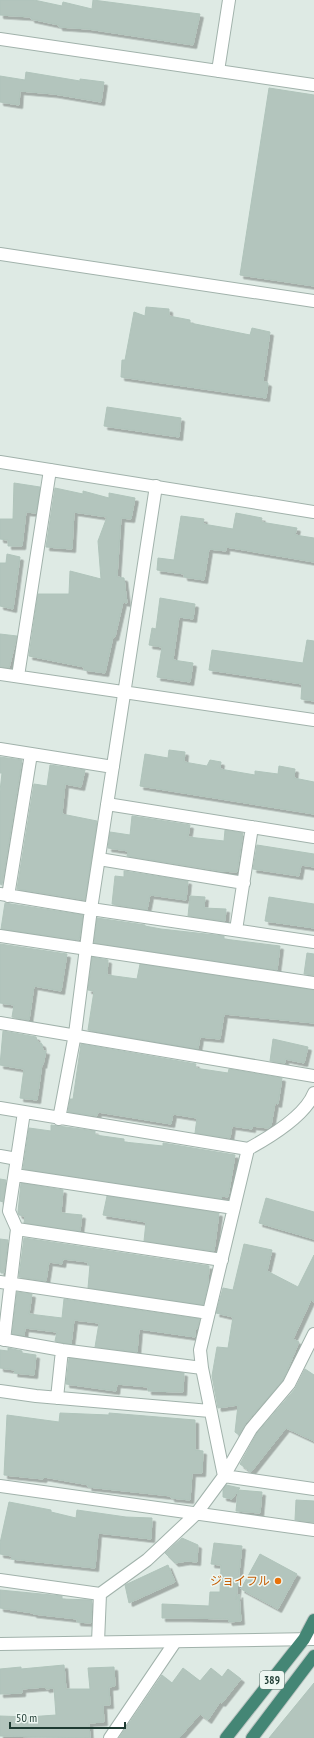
<svg xmlns="http://www.w3.org/2000/svg" width="314" height="1738" font-family="'PT Sans Narrow','Noto Sans JP',sans-serif">
<defs>
<filter id="shadow"><feDropShadow dx="3.5" dy="3.5" stdDeviation="0" flood-color="#0004"/></filter>
</defs>
<rect width="100%" height="100%" fill="#deeae4"/>
<path fill="#b3c5bd" stroke="#b0c4bb" filter="url(#shadow)" d="M0 0H34L62 6 63 2 92 9 93 0 200 14 193 45 88 29 59 27V25L31 19V17L0 15Z
M26 72 80 81V79L104 82 101 102 54 94 20 91 19 105 0 102V76L25 80Z
M269 88 314 95V286L240 275Z
M146 307 169 309V316L190 320V323L250 335 252 328 270 332 263 381 268 383 266 398 121 377 122 360H125L134 312 145 316Z
M107 407 181 418 179 437 104 426Z
M14 483 40 487 36 513 26 512 22 546H8V540L0 539V519H13Z
M55 488 83 494V491L109 498V493L135 498 131 519 121 518 117 577 124 578 127 603 123 602 115 637H113L105 673 84 670V667L29 656 38 594H69L70 571 101 579 98 541 107 517 74 512 72 549 46 547Z
M236 513 262 518 261 522 297 528 295 535 314 538V562L226 547V551L209 549 204 580 184 577V574L157 570 158 558 174 560 181 516 204 519 203 524 233 529Z
M7 554 20 557 13 609 0 606V563H6Z
M160 598 195 604 193 619 179 617 173 660 193 663 190 682 157 677 162 647 149 645 152 628 156 629Z
M0 634 17 636 9 668 0 667Z
M307 640 314 641V701L301 699 302 684 209 670 212 650 303 663Z
M169 750 185 752 184 762 207 766 210 760 221 762 220 769 255 775V771L278 774 279 766 295 769 294 778 314 782V814L140 786 145 754 168 758Z
M0 757 22 760 2 885 0 884V791L2 773H0Z
M50 765 85 770 81 787 65 784 62 814 97 821 85 900 17 889 34 784 47 786Z
M132 816 190 825 188 837 224 841 225 830 243 833 237 872 220 871 127 856 128 851 108 848 110 832 130 835Z
M257 845 314 854V867L301 865 299 876 253 869Z
M124 871 188 881 186 900 150 895 147 910 112 904 115 876 124 877Z
M190 896 205 897 204 908 226 909 225 921 188 916Z
M269 897 314 904V928L265 921Z
M5 903 83 915 79 940 1 929Z
M97 918 145 925V926L161 929 224 936V939L280 946 277 970 94 943Z
M0 944 67 954 61 991 34 986 29 1020 12 1017 14 1005 0 1003Z
M307 953 314 954V975L304 974Z
M92 957 108 960 107 975 137 979 140 964 314 990V1023L224 1014 220 1039 200 1037 198 1049 88 1030 94 991 88 990Z
M3 1031 36 1037 38 1042 42 1044 43 1051H46L43 1065 42 1064 37 1100 20 1098 24 1069 0 1065Z
M273 1039 308 1047 304 1063 285 1059V1063L270 1061Z
M81 1044 196 1064 195 1068 228 1073 229 1069 282 1078 278 1104 275 1103 271 1126 268 1128 252 1126V1129L232 1126 230 1138 195 1133 197 1118 173 1114 171 1124 98 1112 97 1116 68 1112 70 1099H73Z
M51 1125 95 1131V1135L124 1139V1142L163 1146V1143L235 1155 228 1197 222 1196 221 1199 23 1169 29 1128 51 1131Z
M0 1179 6 1180 3 1202 0 1201Z
M21 1183 63 1190 61 1213 82 1215 80 1231 24 1223 25 1216 19 1215 18 1212Z
M107 1196 219 1213 214 1251 144 1241 146 1222 103 1215Z
M266 1198 314 1212V1239L259 1223Z
M24 1238 209 1266 208 1284 203 1305 88 1288 90 1265H88V1262L63 1259 62 1264 49 1262 46 1281 19 1277Z
M0 1239 8 1240 4 1273H1L0 1269Z
M244 1244 272 1250 267 1271 298 1287 314 1255V1302L311 1300 293 1339 299 1342 283 1380 245 1424 239 1435 235 1432 238 1405 218 1408 212 1376 217 1347 228 1348 233 1317 216 1313 223 1288 233 1290Z
M17 1292 32 1294 29 1314 62 1318 64 1299 200 1319 197 1329H195V1337L139 1329 137 1352 95 1347 99 1323 74 1320 71 1344 63 1343 55 1341 57 1332 25 1328 24 1336 12 1334Z
M8 1348 22 1351V1353L36 1355 34 1375 14 1373 15 1370 0 1368V1350L8 1351Z
M69 1358 184 1373 183 1392 148 1391V1387L117 1384 116 1391 66 1384Z
M305 1369 314 1375V1441L286 1428 251 1472 240 1464 257 1433 295 1389Z
M60 1413 109 1415V1413L195 1420V1450L203 1451 202 1473H192L190 1500 171 1498V1496L88 1487 89 1485 44 1477 43 1479 4 1475 7 1415 59 1422Z
M226 1485 240 1488 238 1490 262 1492 260 1513 236 1511 238 1491 232 1499 223 1497V1490Z
M296 1500 314 1501V1522L295 1520Z
M9 1502 51 1510V1512L76 1518 77 1510 126 1517 152 1518 151 1539 98 1533 95 1568 11 1559 12 1556 0 1554V1543Z
M182 1538 198 1545 197 1562 187 1561 175 1563 165 1553Z
M214 1543 242 1546 236 1600 239 1594 241 1621 229 1622 228 1619 187 1618H162V1604L209 1606 210 1592H220L221 1565 211 1564Z
M260 1554 297 1574 278 1609 241 1589Z
M168 1565 175 1582 129 1603 125 1585Z
M0 1590 62 1596V1599L92 1600 91 1623 77 1622V1619L33 1614V1613L0 1608Z
M64 1665 66 1689H90L88 1668 114 1667 115 1686 109 1687 110 1705H103L104 1722 89 1723 90 1738 0 1736V1716L28 1717 56 1715 54 1688 46 1689 45 1687 22 1689V1693L0 1694V1669L21 1667V1669Z
M183 1668 200 1681 211 1668 222 1677 228 1669 241 1679 222 1703 220 1702 208 1720 200 1714 179 1738H119L162 1675 172 1683Z
M314 1683V1738H269Z"/>
<g fill="none" stroke-linecap="round" stroke-linejoin="round">
<g stroke="#a1b2ab" stroke-width="14">
<path id="minor" d="M0 39 314 85
M218 71 229 0
M0 254 314 301
M0 674 314 720
M18 676 50 470
M0 749 113 767
M107 804 314 837
M99 859 244 883
M0 894 91 909 314 942
M8 896 31 754
M236 930 252 827
M0 936 314 983
M0 1023 314 1076
M0 1108 248 1149C270 1137 305 1116 314 1093
M59 1119 75 1034 91 909 156 486
M0 1156 17 1159
M15 1175 234 1208
M17 1229 222 1260
M0 1282 209 1313
M0 1339 62 1350 202 1368
M4 1340 17 1229 9 1211 24 1112
M0 1391 36 1396 210 1411
M57 1398 62 1350
M224 1476 202 1368 200 1350 248 1149
M224 1476 314 1489
M0 1486 314 1530
M0 1580 100 1594
M98 1642 100 1594 147 1560 196 1514 224 1476 251 1429 289 1384 314 1334
M110 1738 175 1642"/>
</g>
<g stroke="#a1b2ab" stroke-width="14">
<path id="tertiary" d="M0 462 314 512
M0 1644 314 1639"/>
</g>
<g stroke="#bcc4c2" stroke-width="14">
<path id="trunk" d="M226 1738 304 1639 314 1620
M252 1738 314 1656"/>
</g>
<use href="#minor" stroke="#fff" stroke-width="12"/>
<use href="#tertiary" stroke="#fff" stroke-width="12"/>
<use href="#trunk" stroke="#448675" stroke-width="12"/>
</g>
<circle fill="#e8710a" stroke="#eef7f2" stroke-width="1.5" cx="278" cy="1581" r="4"/>
<g text-anchor="middle" stroke-width="3" stroke-linejoin="round" paint-order="stroke">
<rect fill="#eef7f2" stroke="#5c736c" stroke-width="1" x="260" y="1671" width="24" height="18" rx="3"/>
<g font-size="11" font-weight="bold" fill="#1e3b32">
<text x="272" y="1684">389</text>
</g>
<g font-size="12" fill="#c56008" stroke="#eef7f2" text-anchor="end">
<text x="270" y="1585">ジョイフル</text>
</g>
</g>
<path d="M10 1722v6h115v-6" fill="none" stroke="#1e3b32" stroke-width="2"/>
<text x="16" y="1722" font-size="12" fill="#1e3b32" stroke="#eef7f2" stroke-width="3" paint-order="stroke">50 m</text>
</svg>
